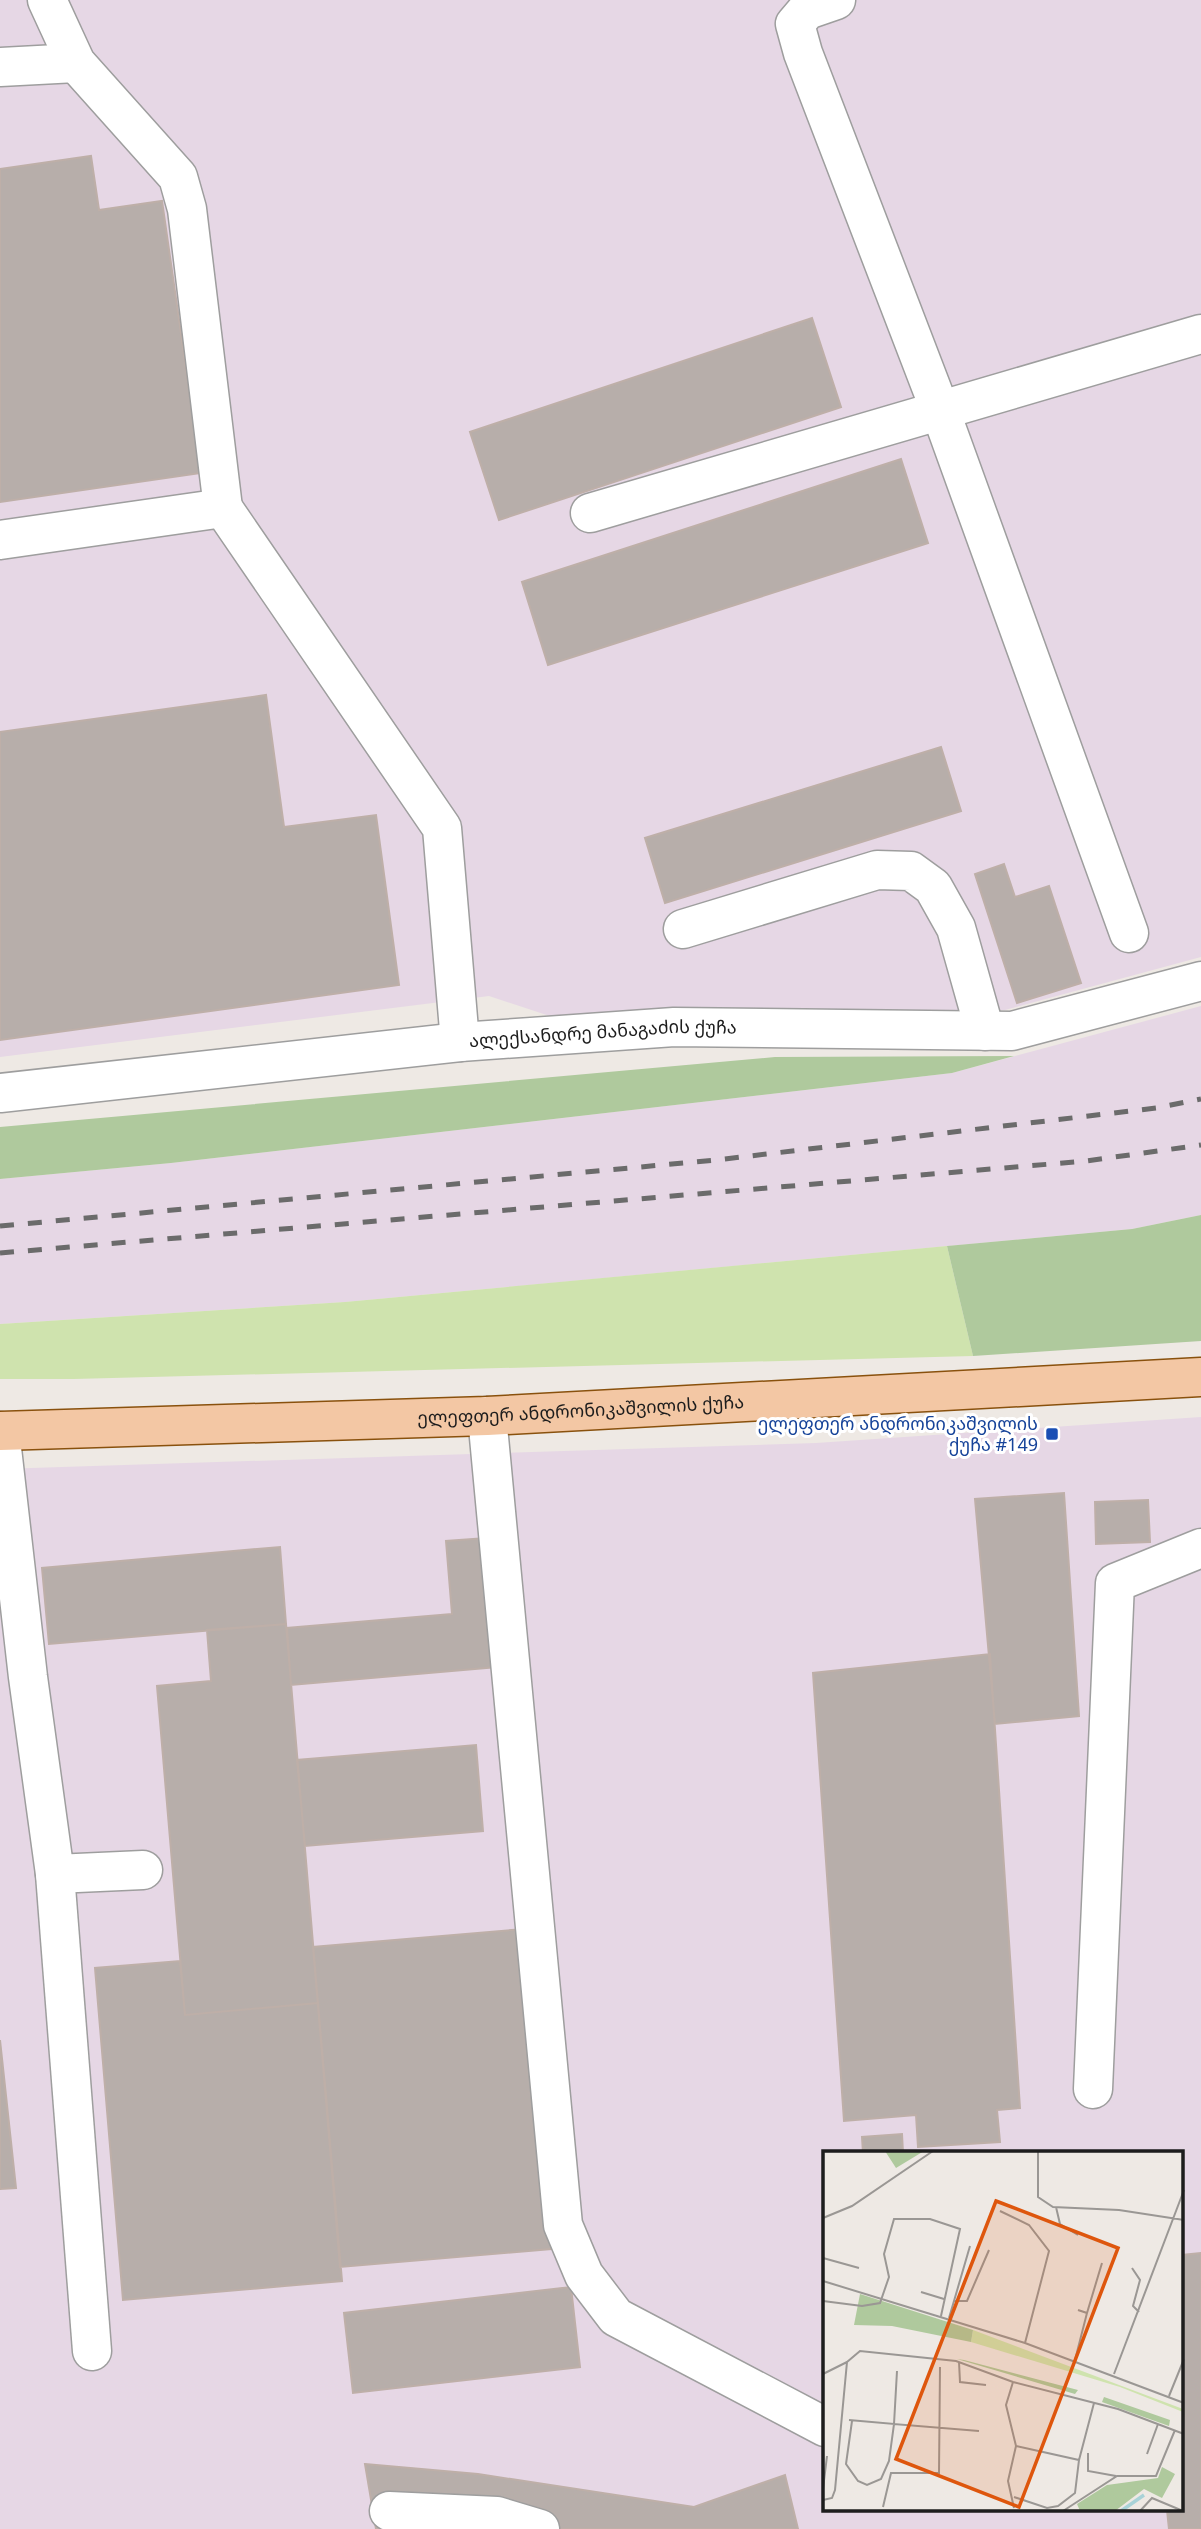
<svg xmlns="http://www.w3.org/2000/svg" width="1201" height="2529" font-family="'Noto Sans','Noto Sans Georgian',sans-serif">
<rect width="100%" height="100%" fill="#eee9e4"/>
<path fill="#e6d7e5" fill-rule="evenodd" d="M0 0H1201V957L1005 1010 574 1024 489 996 0 1057Z
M1201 1006V1215L1132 1229 345 1302 0 1324V1179L171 1163 952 1073Z
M1201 1417V2529H0V1469L816 1443ZM825 2153H1182V2510H825Z"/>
<path fill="#cfe3ae" d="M947 1246 973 1356 74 1379H0V1324L345 1302Z"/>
<path fill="#afc99d" d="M1014 1056 952 1073 171 1163 0 1179V1127L775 1057Z
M1201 1215V1341L973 1356 947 1246 1132 1229Z"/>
<path fill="#b7aeaa" stroke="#beafa8" stroke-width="2" d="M91 156 99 210 162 201 201 473 0 502V169Z
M812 318 841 407 499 520 470 432Z
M901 459 928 543 548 665 522 582Z
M266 695 284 827 376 815 399 985 0 1040V732Z
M941 747 961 811 665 903 645 838Z
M1004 864 1015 897 1049 886 1081 983 1017 1003 975 874Z
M1064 1493 1079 1716 995 1724 975 1499Z
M1148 1500 1150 1542 1096 1544 1095 1502Z
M486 1538 497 1667 291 1685 287 1628 452 1614 446 1541Z
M280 1547 286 1624 49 1644 42 1568Z
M286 1624 318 2003 185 2015 157 1686 211 1681 207 1630Z
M990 1654 1020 2108 997 2110 1000 2142 918 2147 916 2115 844 2121 813 1673Z
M476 1745 483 1831 305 1846 297 1760Z
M524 1929 551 2249 340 2267 313 1947Z
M180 1961 185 2015 318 2003 342 2281 123 2300 95 1968Z
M0 2040 16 2188 0 2189Z
M902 2134 903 2153H863L862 2137Z
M1201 2253V2529H1169L1167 2510H1182V2255Z
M571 2287 580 2367 353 2393 344 2313Z
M365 2464 478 2474 694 2507 785 2475 798 2529H376Z"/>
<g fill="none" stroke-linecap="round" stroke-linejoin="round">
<g stroke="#9e9e9e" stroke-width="41">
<g id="minor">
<path d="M47 0 76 63 178 177 187 209 223 508"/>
<path d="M836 0 807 10 795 24 803 53 940 410 1129 933"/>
<path d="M0 67 76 63"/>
<path d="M590 513 1201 334"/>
<path d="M0 540 223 508 442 828 460 1042"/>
<path d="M683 929 877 870 911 871 933 887 956 928 985 1031"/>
<path id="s1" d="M0 1093 460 1042 674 1027 1012 1031 1201 981"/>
<path d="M487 1416 563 2225 584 2275 616 2317 825 2427"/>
<path d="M0 1431 28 1677 55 1874 143 1870"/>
<path d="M55 1874 92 2351"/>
<path d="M1093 2089 1115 1583 1201 1548"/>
<path d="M389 2511 497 2516 540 2529"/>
</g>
</g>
<g stroke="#89510d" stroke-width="41">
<g id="major">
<path id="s2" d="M0 1431 487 1416 1201 1377"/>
</g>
</g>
<use href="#minor" stroke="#fff" stroke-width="38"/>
<use href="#major" stroke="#f3c7a4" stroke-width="38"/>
<path stroke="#6b6b6b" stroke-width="5" stroke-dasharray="14 14" stroke-linecap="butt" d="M0 1226 716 1160 1156 1108 1201 1099
M0 1253 1086 1161 1201 1145"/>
</g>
<rect fill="#1a4fb4" stroke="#fff" stroke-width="2.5" x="1045" y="1427" width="14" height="14" rx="3.5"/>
<g text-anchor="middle" stroke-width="6" stroke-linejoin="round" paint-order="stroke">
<g font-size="18" fill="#1d1d1d" stroke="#fff">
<text dy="6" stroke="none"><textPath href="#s1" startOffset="606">ალექსანდრე მანაგაძის ქუჩა</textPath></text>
<text dy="6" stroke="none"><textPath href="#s2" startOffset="581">ელეფთერ ანდრონიკაშვილის ქუჩა</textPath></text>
</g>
<g font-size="18" fill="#164399" stroke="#fff" text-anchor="end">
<text x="1038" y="1430">ელეფთერ ანდრონიკაშვილის<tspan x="1038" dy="21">ქუჩა #149</tspan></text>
</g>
</g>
<g transform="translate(823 2151)">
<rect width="360" height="360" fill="#eee9e4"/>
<path d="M150 179 360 258V261L297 236 148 191Z" fill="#cfe3ae"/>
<path d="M62 0H101L73 17ZM37 143 150 179 148 191 69 175 31 174ZM134 208 141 209 255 239 252 243ZM281 246 347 269 346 275 279 251ZM339 316 352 323 339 347 321 338 292 360H257L254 353 284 334 335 327Z" fill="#afc99d"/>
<path fill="none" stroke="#a8d2d7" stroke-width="3.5" d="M298 360 321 344"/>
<path fill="none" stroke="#9a9794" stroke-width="2" d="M215 0V46L230 56 296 59 361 69M233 56 237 73 255 84M177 60 206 74 226 100 202 192M0 67 29 55 110 0M0 107 36 117M309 117 317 129 310 155 316 161M0 130 202 192 361 252M98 141 121 148M0 150 39 155 57 152 66 126 61 103 71 68H107L137 78 118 165M131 150 147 95M264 162 279 112M126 167 131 150H144L166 99M252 209 264 162 255 159M136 211 137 231 163 234M0 223 24 211M291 223 361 39M190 231 183 254 193 295 256 309 271 252M346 245 361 208M26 269 71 273 74 220M29 270 23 313 35 330 44 334 58 328 66 310 71 273 156 280M265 302V320L293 325M324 303 335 273M0 338 4 305M191 346 224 357 235 355 252 342 256 309M0 349 9 347 12 339 24 211 37 200 133 210 190 231 295 258 361 283M60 356 68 322H116L117 216M191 357 185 330 193 295M240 360 294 325H333L352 279M317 360 329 347 360 360"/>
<path fill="#de560d" fill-opacity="0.15" stroke="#de560d" stroke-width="3.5" d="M173 50 295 97 196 356 73 308Z"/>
<rect width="360" height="360" fill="none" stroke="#1d1d1d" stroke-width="3.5"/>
</g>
</svg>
